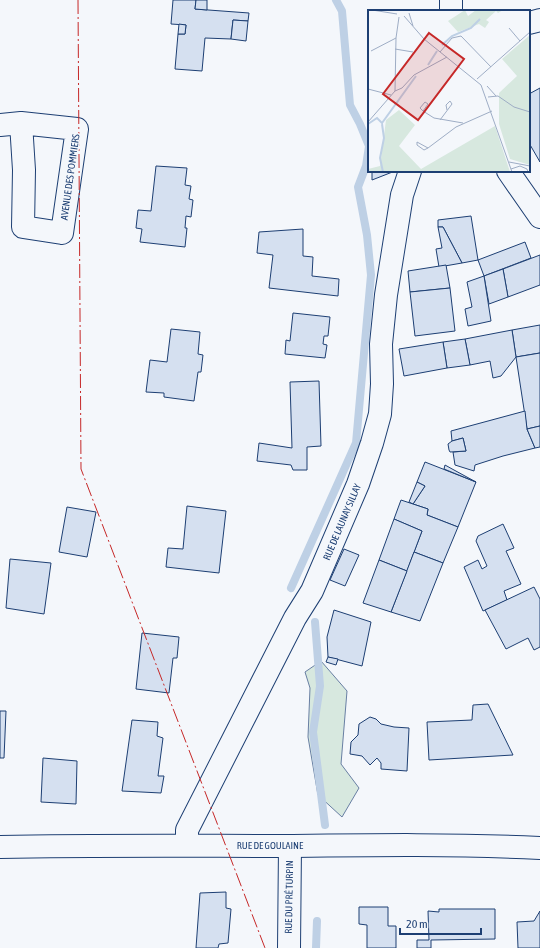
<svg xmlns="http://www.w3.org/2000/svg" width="540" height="948" font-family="'Asap Condensed',sans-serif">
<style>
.green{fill:#d7e8df;stroke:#687fa3}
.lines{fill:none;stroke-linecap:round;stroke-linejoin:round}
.stream{stroke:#bed0e5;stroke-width:8}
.building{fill:#d5e0f0;stroke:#1d3f73}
.street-casing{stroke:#1d3f73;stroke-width:24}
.secondary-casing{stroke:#1d3f73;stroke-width:24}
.street{stroke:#f4f7fb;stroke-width:22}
.secondary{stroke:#f4f7fb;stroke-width:22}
.power{stroke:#c62828;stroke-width:1;stroke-dasharray:14 3 2 3;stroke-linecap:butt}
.labels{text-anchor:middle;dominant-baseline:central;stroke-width:3;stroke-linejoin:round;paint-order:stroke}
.street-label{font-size:10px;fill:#1d3f73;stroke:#f4f7fb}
.inset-river{fill:none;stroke:#bed0e5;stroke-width:2}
.inset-road{fill:none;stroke:#9eadc5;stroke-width:1}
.view{fill:#c62828;fill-opacity:0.15;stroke:#c62828;stroke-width:2}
.inset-edge{fill:none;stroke:#1d3f73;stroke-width:2}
</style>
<rect width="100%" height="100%" fill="#f4f7fb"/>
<polygon class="green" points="321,661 347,691 341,764 359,788 342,817 318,795 308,737 310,688 305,672"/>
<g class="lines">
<g class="stream">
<polyline points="291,588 356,443 371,275 367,235 358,187 366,166 369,146 360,124 350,105 342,11 336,0"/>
<polyline points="315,622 320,686 313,732 325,825"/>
<polyline points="316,948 317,921"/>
</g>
</g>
<g class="building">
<polygon points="173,0 196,0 195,9 249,13 248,21 233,20 231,39 205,38 202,71 175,69 178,34 185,34 186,25 171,24"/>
<polygon points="196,0 207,0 207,10 195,9"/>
<polygon points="233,20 248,21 246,41 231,39"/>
<polygon points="179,24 186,25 185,34 178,34"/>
<polygon points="540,88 540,162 529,143 529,94"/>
<polygon points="156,166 187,168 185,185 191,186 189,199 193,200 191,217 186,216 185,228 187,228 185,247 140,242 142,229 136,228 138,210 151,211"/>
<polygon points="372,171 395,171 372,180"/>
<polygon points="471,216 478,260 462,263 443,227 438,227 438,220"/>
<polygon points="438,227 443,227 462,263 439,267 436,249 442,248"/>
<polygon points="303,229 303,256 313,257 312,276 339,279 338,296 269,288 273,255 257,253 259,232"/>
<polygon points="525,242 531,258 484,276 478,260"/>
<polygon points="540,255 540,285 508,297 503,269"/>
<polygon points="446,265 450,288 410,292 408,271"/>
<polygon points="503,269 508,297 489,304 484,276"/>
<polygon points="484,276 491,321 468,326 465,309 472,307 467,282"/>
<polygon points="450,288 455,331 415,336 410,292"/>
<polygon points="293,313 330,317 328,336 324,336 323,344 327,345 325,358 285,354 286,340 290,341"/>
<polygon points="540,325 540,353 516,357 512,330"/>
<polygon points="171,329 200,332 198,354 203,355 201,372 198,372 194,401 164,397 164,393 146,392 150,360 167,362"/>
<polygon points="512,330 516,357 501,376 493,378 490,361 470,365 465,339"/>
<polygon points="465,339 470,365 447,368 443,342"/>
<polygon points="443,342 447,368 404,376 399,349"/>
<polygon points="540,353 540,426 527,429 516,357"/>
<polygon points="319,381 321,446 307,447 307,470 293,470 291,465 257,461 259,443 292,448 290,382"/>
<polygon points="525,411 527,429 535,448 503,456 475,465 474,471 455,465 453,452 466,451 463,438 452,441 451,431"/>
<polygon points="540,426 540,447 535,448 527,429"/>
<polygon points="463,438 466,451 450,452 449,450 448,444 452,441"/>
<polygon points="425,462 476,482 458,527 427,515 428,509 413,504 425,486 417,482"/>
<polygon points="445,465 454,470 476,482 444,469"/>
<polygon points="417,482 425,486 413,504 409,502"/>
<polygon points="401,500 428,509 427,515 458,527 443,563 414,552 422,531 394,519"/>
<polygon points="187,506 226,511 219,573 166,567 168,548 183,549"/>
<polygon points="67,507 96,512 87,557 59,552"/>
<polygon points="394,519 422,531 407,571 379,560"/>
<polygon points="503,524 514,548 506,551 521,584 504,591 507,600 483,611 464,567 478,560 482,569 487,566 476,541 478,536"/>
<polygon points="344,549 359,555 345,586 330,580"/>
<polygon points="414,552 443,563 420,621 391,612"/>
<polygon points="10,559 51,563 44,614 6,608"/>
<polygon points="379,560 407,571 391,612 363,603"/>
<polygon points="534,587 540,599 540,647 534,650 528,638 506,649 485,610"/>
<polygon points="334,610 371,622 362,666 328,657 327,637"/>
<polygon points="142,633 179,637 177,658 173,658 169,693 136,689"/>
<polygon points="328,657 338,659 336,665 326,662"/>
<polygon points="488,704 513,755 429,760 427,722 472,720 473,705"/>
<polygon points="0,711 6,711 4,758 0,758"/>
<polygon points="370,717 376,719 381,724 394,727 409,728 407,771 381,769 381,763 377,758 370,765 362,756 350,754 351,742 358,735 359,724"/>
<polygon points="132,720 158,722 157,736 163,738 158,776 164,776 161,793 122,791"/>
<polygon points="43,758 77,761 76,804 41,802"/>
<polygon points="226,892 226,908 231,909 228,943 219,944 218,948 196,948 200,893"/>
<polygon points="359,907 388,907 388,926 396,926 396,948 367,948 367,925 359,924"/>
<polygon points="439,909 495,909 495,939 431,940 431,948 417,948 417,940 429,940 428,911 439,912"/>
<polygon points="540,911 540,948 518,948 517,922 534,921"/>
</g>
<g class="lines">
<defs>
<g id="street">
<polyline points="451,11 451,0"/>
<polyline points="529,23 540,20"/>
<polyline points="0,125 21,123 77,129 62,233 23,227 24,170 21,123"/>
<polyline points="508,171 540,217"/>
<polyline points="187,845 187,830 295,618 312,591 358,484 372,443 380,414 382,384 381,344 386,295 402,195 410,171"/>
<polyline points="289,948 290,846"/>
</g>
<path id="secondary" d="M0,847C98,845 195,846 293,846C375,845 458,844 540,848"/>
</defs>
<use href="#street" class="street-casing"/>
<use href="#secondary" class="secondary-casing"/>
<use href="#street" class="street"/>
<use href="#secondary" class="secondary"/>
<polyline class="power" points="78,0 81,469 265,948"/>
</g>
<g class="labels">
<g class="street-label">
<text transform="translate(70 177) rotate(-82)">AVENUE DES POMMIERS</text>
<text transform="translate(342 522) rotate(-67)">RUE DE LAUNAY SILLAY</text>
<text x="270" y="845">RUE DE GOULAINE</text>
<text transform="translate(289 897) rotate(-89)">RUE DU PRÉ TURPIN</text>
</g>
</g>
<g transform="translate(368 10)">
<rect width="162" height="162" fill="#f4f7fb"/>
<path d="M97,0L100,6L108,0H135L130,3L128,1L118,10L121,12L117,18L111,14L90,22L80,11ZM162,25V155L142,149L131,114V83L149,66L134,49ZM31,100L47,115L31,136L53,159L127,116L142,162H0V159L12,156L18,110Z" fill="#d7e8df"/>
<path class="inset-river" d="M74,35L84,26L103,18L112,9M60,55L69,41M0,114L9,108L14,113L48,66M14,114L16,128L12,148L15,162"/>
<path class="inset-road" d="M4,0L29,4M41,3L45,16M36,6L56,29L113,75L144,162M141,18L152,31M27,39L45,42M3,41L28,28M72,42L84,28L93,26L123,57M109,69L162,22M119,76L128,86M0,79L23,85M27,81L28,28L31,7M120,87L130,86L146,97L162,102M55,101L60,94L57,92L52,98L55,101L66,108L95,113M72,110L84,94L82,91L78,95L79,100M0,112L27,81L34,78L46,65L79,47M60,138L49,132V135L56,140L60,138L88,117L124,101M141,152L162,156M143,159L152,156L159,159L160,162"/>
<path class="view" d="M61,23L96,49L50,110L15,84Z"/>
<rect width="162" height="162" class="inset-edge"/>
</g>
<path d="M400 928v6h81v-6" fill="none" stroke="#1d3f73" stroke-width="2"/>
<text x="406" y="928" font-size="12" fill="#1d3f73" stroke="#f4f7fb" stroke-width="3" paint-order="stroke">20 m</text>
</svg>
